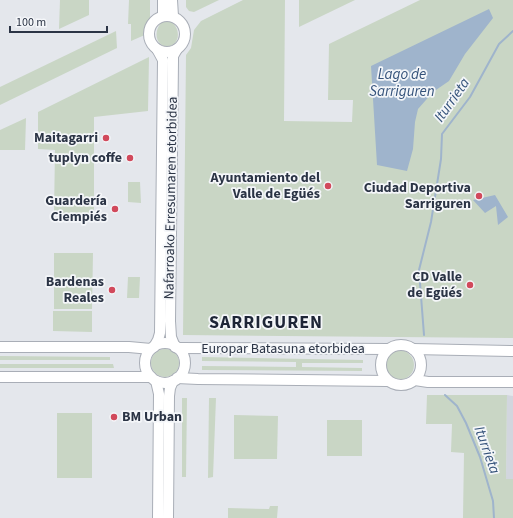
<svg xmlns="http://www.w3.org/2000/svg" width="513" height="518" font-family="'Source Sans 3',sans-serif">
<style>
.built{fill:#d2d6de}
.green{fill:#c9d6c5}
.water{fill:#9fb4cc}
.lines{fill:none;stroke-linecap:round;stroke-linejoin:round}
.stream{stroke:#9fb4cc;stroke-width:2}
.secondary-casing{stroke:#a9aeb7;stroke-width:12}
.secondary{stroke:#fff;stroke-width:10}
.poi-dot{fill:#d1495b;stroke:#f4f6f9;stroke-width:1.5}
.labels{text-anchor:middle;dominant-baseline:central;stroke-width:3.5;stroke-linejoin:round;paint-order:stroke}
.poi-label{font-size:14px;font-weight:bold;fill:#2b3445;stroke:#f4f6f9;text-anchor:end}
.street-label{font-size:14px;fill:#2b3445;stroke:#f4f6f9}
.water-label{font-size:15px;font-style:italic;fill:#34527a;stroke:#f4f6f9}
.district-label{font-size:18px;font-weight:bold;letter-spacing:1px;fill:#1d2536;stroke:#f4f6f9}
</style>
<rect width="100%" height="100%" fill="#e4e7ec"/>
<polygon class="built" points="507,395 513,396 513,479 506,479"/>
<g class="green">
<polygon points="60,0 89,0 89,15 59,29"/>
<polygon points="129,0 150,0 150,21 147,26 147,34 131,41 131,24 128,24"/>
<polygon points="186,0 219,0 194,12 189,11 186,7"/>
<polygon points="243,0 285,0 284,121 352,122 353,100 328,100 329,44 420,0 513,0 513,338 183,335 186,55 191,48 194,30 201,21"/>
<polygon points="299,0 355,0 299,27"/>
<path d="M168,20C181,25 182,46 166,47C155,44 154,31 161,23Z"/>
<polygon points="116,31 117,48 0,105 0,87"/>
<polygon points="149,57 148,111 94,117 94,214 54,214 55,150 38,149 38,112"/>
<polygon points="26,118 25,150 0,150 0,130"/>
<polygon points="128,182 140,182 141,203 128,202"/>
<polygon points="54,253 93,253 92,309 54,309"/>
<polygon points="128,277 140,277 139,298 127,298"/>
<polygon points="53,311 92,311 92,332 53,331"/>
<circle cx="165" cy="363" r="14"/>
<circle cx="399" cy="365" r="15"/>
<polygon points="0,356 110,357 110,360 0,360"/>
<polygon points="202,357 363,360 363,363 302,363 302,367 362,368 362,371 202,370 202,366 296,367 296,362 202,361"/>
<polygon points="0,364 113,364 114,368 0,368"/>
<polygon points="427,395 507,395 506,479 513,479 513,518 463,518 464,453 451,452 452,424 426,424"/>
<polygon points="182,398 187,398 186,477 182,477"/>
<polygon points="209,398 216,398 213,477 208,478"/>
<rect x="57" y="413" width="35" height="65"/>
<polygon points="234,415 278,416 277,459 234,459"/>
<rect x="327" y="420" width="35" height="36"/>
<polygon points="270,506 278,506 277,518 228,518 228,508 269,509"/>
</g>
<g class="water">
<polygon points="489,9 493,18 465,54 449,81 433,92 418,109 415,122 413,149 407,171 377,165 371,66"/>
<polygon points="495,195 508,217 498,225 496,206 485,213 473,200"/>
</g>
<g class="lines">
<g class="stream">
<polyline points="424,335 419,270 431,222 441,159 442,134 470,97 499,44 513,31"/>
<polyline points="445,395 457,406 466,423 480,457 493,501 494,518"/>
</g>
<defs>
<g id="secondary">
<polyline points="172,0 173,16"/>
<circle cx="167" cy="34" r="18"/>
<polyline points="163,16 163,0"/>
<circle cx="165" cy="363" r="20"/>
<circle cx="401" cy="365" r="20"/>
<polyline points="0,347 129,347 151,349"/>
<polyline points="154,347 158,340 160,333 163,60 157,49"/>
<polyline points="175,347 171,337 170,321 173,61 173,56 177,49"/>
<polyline points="177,348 388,349"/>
<polyline points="413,349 513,351"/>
<polyline points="0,377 151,377"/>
<polyline points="177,378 198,379 387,381"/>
<polyline points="415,380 428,382 513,382"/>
<polyline points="156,381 159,394 158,518"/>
<polyline points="168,518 169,396 170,388 173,381"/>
</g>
</defs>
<use href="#secondary" class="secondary-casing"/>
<use href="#secondary" class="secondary"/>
</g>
<g class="poi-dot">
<circle cx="106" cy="138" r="4"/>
<circle cx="130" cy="158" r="4"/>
<circle cx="328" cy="186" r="4"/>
<circle cx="479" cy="196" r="4"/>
<circle cx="115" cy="209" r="4"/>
<circle cx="470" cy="285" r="4"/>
<circle cx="112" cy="290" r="4"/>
<circle cx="114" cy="417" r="4"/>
</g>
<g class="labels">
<g class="poi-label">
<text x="98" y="138">Maitagarri</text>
<text x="122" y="158">tuplyn coffe</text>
<text x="320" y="178">Ayuntamiento del<tspan x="320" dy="16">Valle de Egüés</tspan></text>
<text x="471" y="188">Ciudad Deportiva<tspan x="471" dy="16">Sarriguren</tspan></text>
<text x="107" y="201">Guardería<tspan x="107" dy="16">Ciempiés</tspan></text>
<text x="462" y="277">CD Valle<tspan x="462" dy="16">de Egüés</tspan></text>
<text x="104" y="282">Bardenas<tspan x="104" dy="16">Reales</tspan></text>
<text x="122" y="417" text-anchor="start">BM Urban</text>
</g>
<g class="street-label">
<text transform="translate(171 198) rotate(-89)">Nafarroako Erresumaren etorbidea</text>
<text x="283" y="349">Europar Batasuna etorbidea</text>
</g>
<g class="water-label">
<text x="402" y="74">Lago de<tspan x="402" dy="17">Sarriguren</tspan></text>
<text transform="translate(452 100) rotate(-55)">Iturrieta</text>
<text transform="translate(487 450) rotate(70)">Iturrieta</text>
</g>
<g class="district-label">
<text x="266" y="322">SARRIGUREN</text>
</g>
</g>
<path d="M10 26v6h97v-6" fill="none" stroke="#2b3445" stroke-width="2"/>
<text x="16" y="26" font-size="12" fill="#2b3445" stroke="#f4f6f9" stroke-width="3" paint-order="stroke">100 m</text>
</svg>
